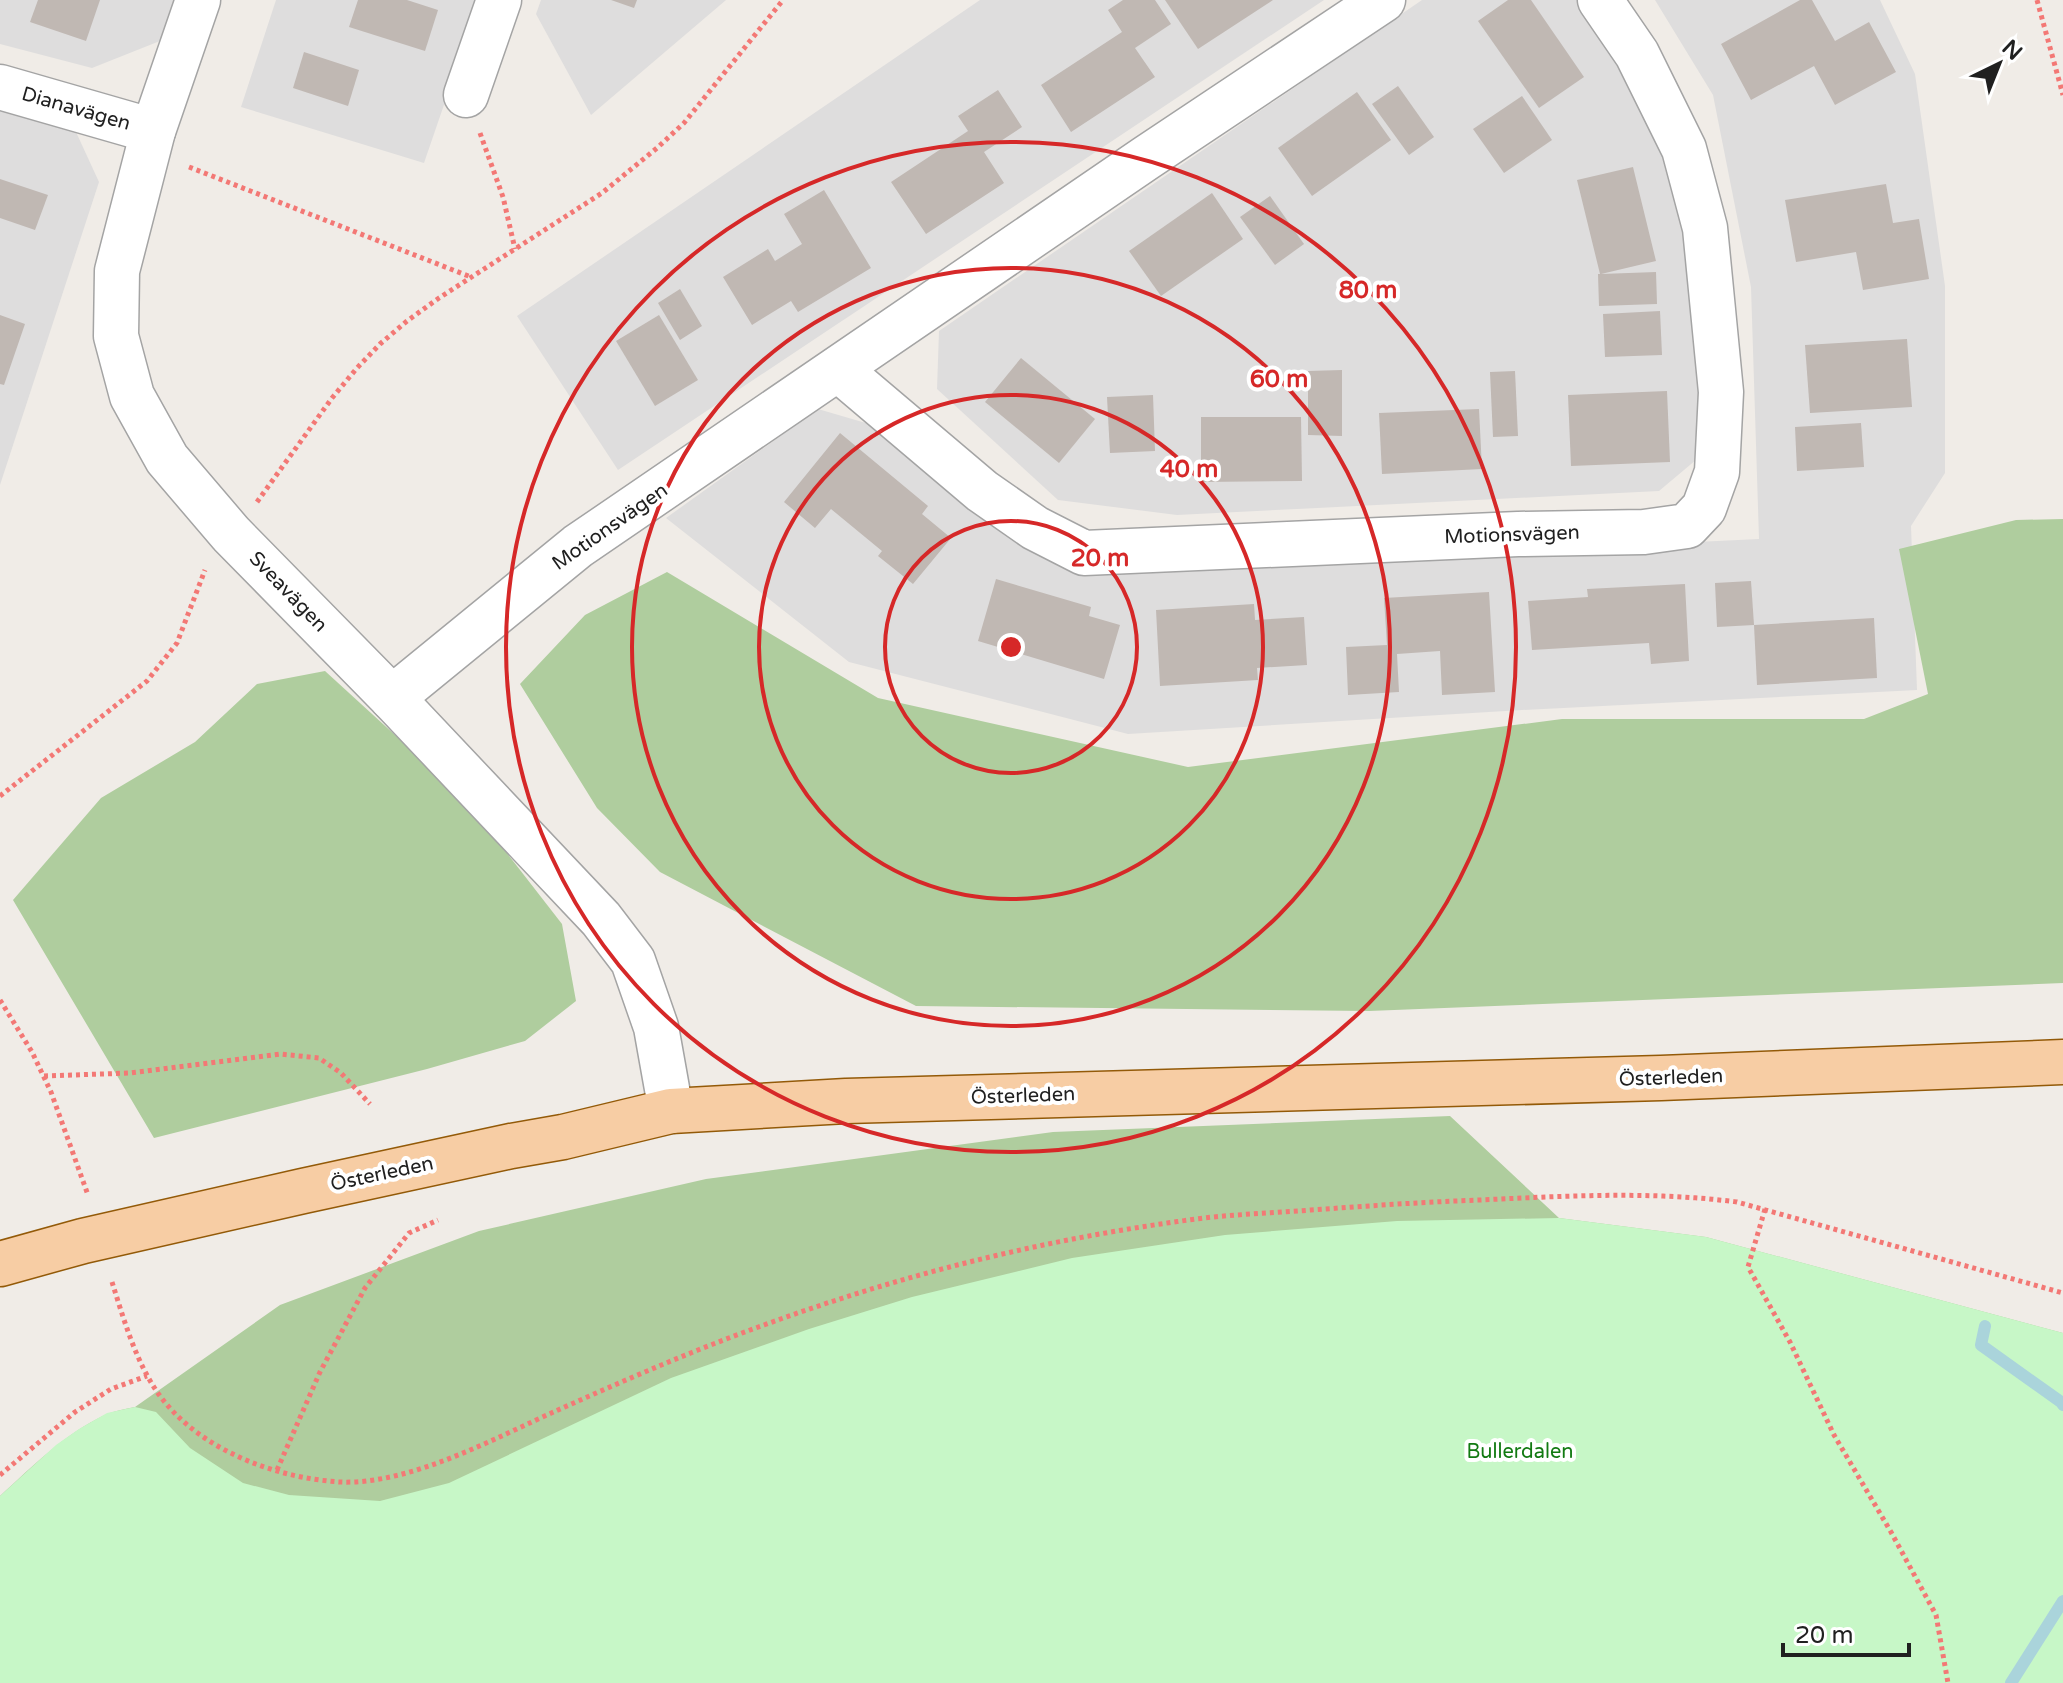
<svg xmlns="http://www.w3.org/2000/svg" width="2063" height="1683" font-family="'Varela Round',sans-serif">
<style>
.residential{fill:#dedddd}
.forest{fill:#afcd9e}
.park{fill:#c7f7c7}
.lines{fill:none;stroke-linecap:round;stroke-linejoin:round}
.stream{stroke:#aad4db;stroke-width:12}
.building{fill:#c0b8b3}
.minor-casing{stroke:#a4a4a4;stroke-width:47}
.major-casing{stroke:#935a08;stroke-width:47}
.path{stroke:#f37875;stroke-width:5;stroke-dasharray:4 4;stroke-linecap:butt}
.minor{stroke:#fff;stroke-width:44}
.major{stroke:#f7cda4;stroke-width:44}
.ring{fill:none;stroke:#d62828;stroke-width:4}
.labels{text-anchor:middle;dominant-baseline:central;stroke-width:8;stroke-linejoin:round;paint-order:stroke}
.street-label{font-size:20px;fill:#202020;stroke:#fff}
.park-label{font-size:20px;fill:#127a12;stroke:#fff}
.centre{fill:#d62828;stroke:#fff;stroke-width:4}
.ring-label{font-size:24px;text-anchor:middle;font-weight:bold;fill:#d62828;stroke:#fff;stroke-width:8;stroke-linejoin:round;paint-order:stroke}
</style>
<rect width="100%" height="100%" fill="#f0ece7"/>
<g class="residential">
<polygon points="0,0 182,0 170,37 92,68 0,44"/>
<polygon points="276,0 480,0 424,163 241,107"/>
<polygon points="541,0 726,0 591,115 536,14"/>
<polygon points="980,0 1324,0 618,470 517,316"/>
<polygon points="1422,0 1594,0 1681,161 1709,449 1659,491 1177,515 1058,500 937,389 939,331"/>
<polygon points="1655,0 1880,0 1915,74 1945,286 1945,473 1911,526 1917,690 1522,710 1128,734 849,662 666,518 818,409 876,426 1126,569 1759,539 1751,287 1713,95"/>
<polygon points="0,98 70,119 99,182 0,485"/>
</g>
<g class="forest">
<polygon points="2063,519 2063,983 1369,1011 916,1006 660,872 597,808 520,684 585,615 667,572 878,698 1188,767 1562,719 1864,719 1928,694 1899,549 2016,520"/>
<polygon points="325,671 465,799 562,924 576,1001 525,1041 427,1069 154,1138 13,900 101,798 195,742 257,684"/>
<path d="M1450,1116L1559,1218L1706,1237L2063,1333V1683H0V1496C33,1466 64,1434 105,1415C114,1411 125,1409 135,1407L280,1305L479,1231L706,1179L1053,1132Z"/>
</g>
<polygon class="park" points="1559,1218 1706,1237 2063,1333 2063,1683 0,1683 0,1496 56,1445 79,1429 107,1413 135,1407 156,1412 190,1448 243,1483 289,1495 380,1501 449,1483 671,1378 809,1329 912,1297 1072,1258 1225,1235 1397,1221"/>
<g class="lines">
<g class="stream">
<polyline points="1985,1326 1981,1345 2061,1402 2063,1405"/>
<polyline points="2011,1683 2063,1601"/>
</g>
</g>
<g class="building">
<polygon points="38,0 100,0 86,41 30,22"/>
<polygon points="358,0 407,0 438,10 425,51 349,27"/>
<polygon points="611,0 637,0 634,8"/>
<polygon points="1123,0 1155,0 1171,24 1135,48 1155,77 1071,132 1041,85 1122,32 1108,10"/>
<polygon points="1165,0 1273,0 1198,49"/>
<polygon points="1508,0 1531,0 1584,77 1539,108 1478,21"/>
<polygon points="1800,0 1812,0 1835,41 1869,22 1896,72 1835,105 1814,66 1751,100 1721,44"/>
<polygon points="304,52 359,70 348,106 293,88"/>
<polygon points="1398,86 1434,137 1409,155 1372,104"/>
<polygon points="998,90 1022,127 984,152 1004,183 926,234 891,182 968,131 958,116"/>
<polygon points="1357,92 1391,140 1312,196 1278,148"/>
<polygon points="1522,96 1552,140 1504,173 1473,129"/>
<polygon points="1633,167 1656,261 1601,274 1656,272 1657,304 1599,306 1598,274 1600,274 1577,180"/>
<polygon points="0,179 48,195 35,230 0,218"/>
<polygon points="1886,184 1893,223 1919,219 1929,279 1863,290 1856,252 1796,262 1785,200"/>
<polygon points="824,190 871,268 798,312 791,301 752,325 723,277 768,249 775,261 802,244 784,214"/>
<polygon points="1212,193 1243,239 1161,296 1129,251"/>
<polygon points="1270,196 1304,244 1275,265 1240,217"/>
<polygon points="680,289 702,326 680,340 658,303"/>
<polygon points="1660,311 1662,355 1605,357 1603,314"/>
<polygon points="0,315 25,324 4,385 0,384"/>
<polygon points="659,315 698,380 655,406 616,341"/>
<polygon points="1907,339 1912,407 1810,413 1805,345"/>
<polygon points="1021,358 1095,419 1059,463 985,402"/>
<polygon points="1342,370 1342,436 1308,435 1308,371"/>
<polygon points="1515,371 1518,436 1493,437 1490,372"/>
<polygon points="1667,391 1670,462 1571,466 1568,395"/>
<polygon points="1153,395 1155,451 1110,453 1107,397"/>
<polygon points="1479,409 1482,469 1382,474 1379,413"/>
<polygon points="1201,417 1301,417 1302,481 1201,482"/>
<polygon points="1861,423 1864,467 1797,471 1795,427"/>
<polygon points="840,433 928,506 922,514 951,538 913,584 878,556 882,551 831,509 815,528 784,502"/>
<polygon points="996,579 1091,607 1089,616 1120,625 1104,679 978,641"/>
<polygon points="1751,581 1754,625 1717,627 1715,583"/>
<polygon points="1685,584 1689,661 1651,664 1649,643 1532,650 1528,601 1588,597 1587,589"/>
<polygon points="1489,592 1495,692 1442,695 1440,651 1397,654 1399,692 1348,695 1346,647 1387,645 1384,598"/>
<polygon points="1254,604 1255,620 1304,617 1307,665 1257,668 1258,680 1160,686 1156,610"/>
<polygon points="1874,618 1877,678 1757,685 1754,625"/>
</g>
<g class="lines">
<defs>
<g id="minor">
<polyline points="198,0 153,131 117,271 116,336 132,396 167,459 231,534 392,698 601,919 633,961 656,1027 671,1111"/>
<polyline points="0,87 153,131"/>
<polyline points="466,95 499,0"/>
<polyline points="838,369 982,491 1035,528 1084,553 1518,534 1644,532 1687,526 1704,508 1717,472 1721,392 1705,228 1684,149 1637,54 1600,0"/>
<polyline points="392,698 578,546 1146,158 1383,0"/>
</g>
<polyline id="major" points="0,1264 83,1241 303,1191 511,1146 563,1137 671,1111 846,1101 1661,1078 2063,1062"/>
</defs>
<use href="#minor" class="minor-casing"/>
<use href="#major" class="major-casing"/>
<g class="path">
<polyline points="2037,0 2063,95"/>
<polyline points="480,133 503,197 515,249"/>
<polyline points="189,167 471,277"/>
<polyline points="257,502 332,398 357,368 380,344 407,321 439,298 602,193 657,148 684,123 783,0"/>
<polyline points="0,796 147,681 177,643 205,570"/>
<polyline points="0,1000 32,1052 51,1092 88,1195"/>
<polyline points="44,1076 130,1073 280,1054 319,1058 341,1073 370,1104"/>
<polyline points="1765,1209 1748,1267 1790,1342 1834,1435 1891,1532 1936,1615 1948,1683"/>
<path d="M112,1282C124,1320 136,1363 160,1396C200,1450 275,1478 340,1482C410,1485 495,1438 558,1410C625,1380 694,1350 764,1325C906,1273 1054,1237 1204,1218C1239,1214 1275,1213 1311,1210C1367,1206 1423,1202 1480,1200C1565,1196 1652,1191 1737,1202L2063,1293"/>
<polyline points="277,1470 320,1372 365,1288 409,1233 438,1220"/>
<polyline points="0,1475 75,1412 111,1389 147,1376"/>
</g>
<use href="#minor" class="minor"/>
<use href="#major" class="major"/>
</g>
<g class="ring">
<circle cx="1011" cy="647" r="126"/>
<circle cx="1011" cy="647" r="252"/>
<circle cx="1011" cy="647" r="379"/>
<circle cx="1011" cy="647" r="505"/>
</g>
<g class="labels">
<g class="street-label">
<text transform="translate(76 109) rotate(16)">Dianavägen</text>
<text transform="translate(610 527) rotate(-35)">Motionsvägen</text>
<text transform="translate(1512 535) rotate(-2)">Motionsvägen</text>
<text transform="translate(288 592) rotate(46)">Sveavägen</text>
<text transform="translate(1671 1078) rotate(-2)">Österleden</text>
<text transform="translate(1023 1096) rotate(-2)">Österleden</text>
<text transform="translate(382 1174) rotate(-12)">Österleden</text>
</g>
<g class="park-label">
<text x="1520" y="1452">Bullerdalen</text>
</g>
</g>
<circle cx="1011" cy="647" r="12" class="centre"/>
<g class="ring-label">
<text x="1368" y="298">80 m</text>
<text x="1279" y="387">60 m</text>
<text x="1189" y="477">40 m</text>
<text x="1100" y="566">20 m</text>
</g>
<g transform="translate(1999 64) rotate(43)" stroke="#ffffff" stroke-width="6" paint-order="stroke">
<path d="M0-6L14 30L0 20L-14 30Z" fill="#202020"/>
<text y="-12" font-size="22" font-weight="bold" text-anchor="middle" fill="#202020">N</text>
</g>
<path d="M1783 1643v12h126v-12" fill="none" stroke="#202020" stroke-width="4"/>
<text x="1795" y="1643" font-size="24" fill="#202020" stroke="#ffffff" stroke-width="6" paint-order="stroke">20 m</text>
</svg>
